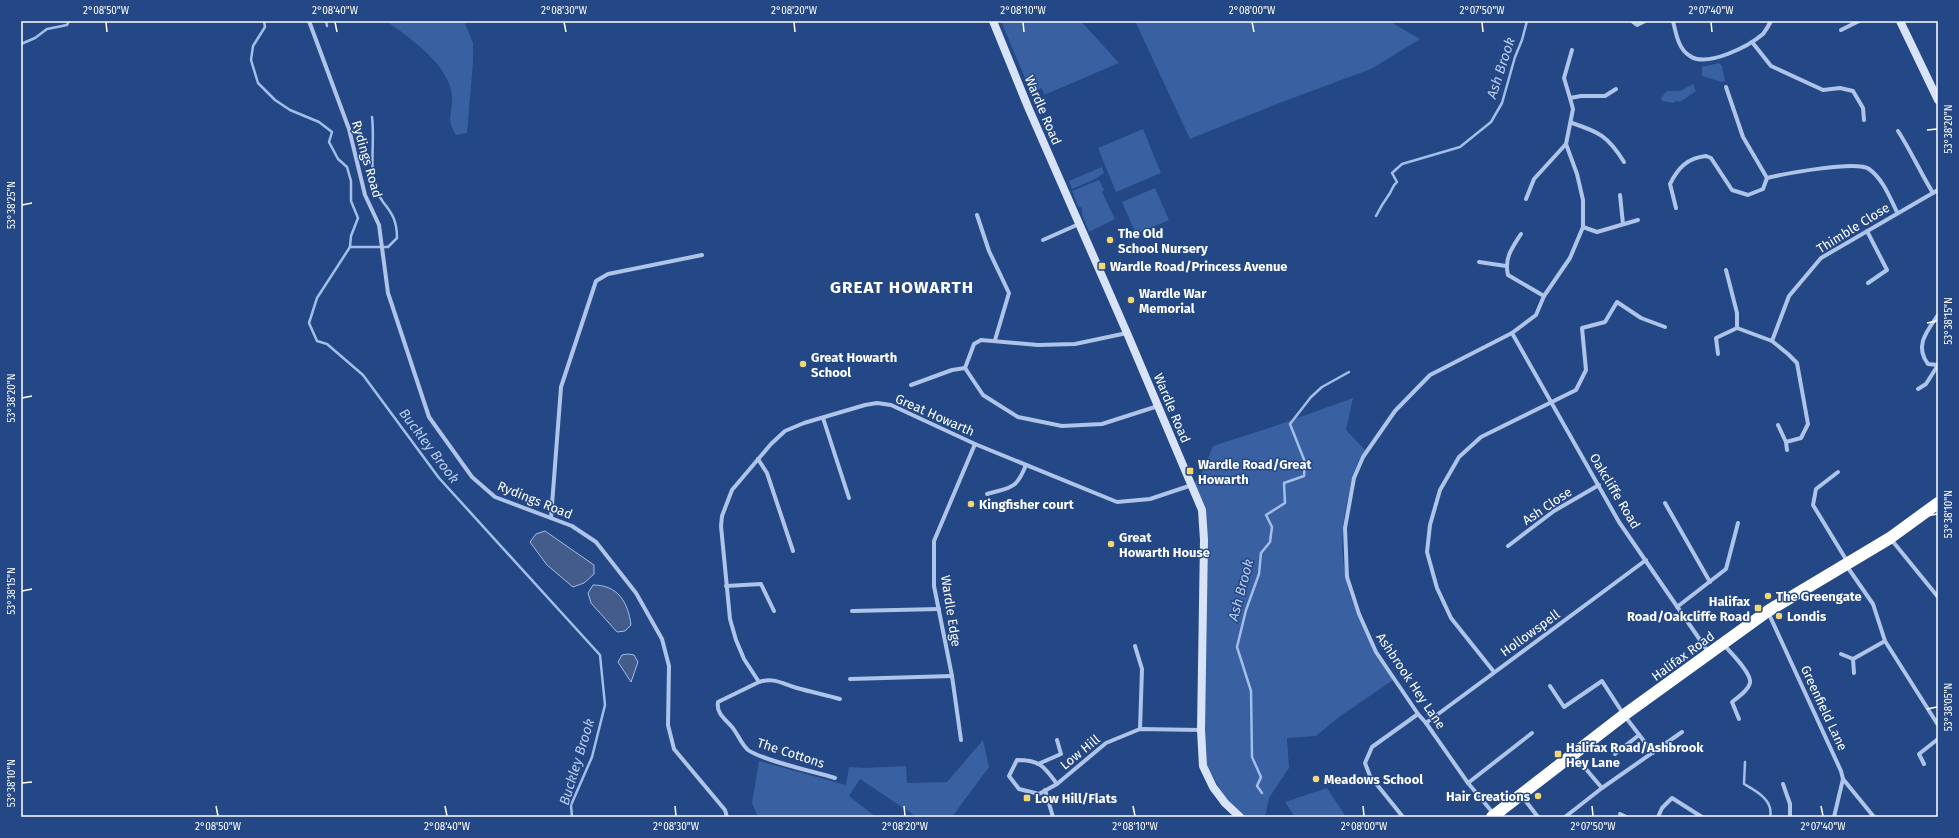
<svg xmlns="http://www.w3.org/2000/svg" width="1959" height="838" font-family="'Fira Sans',sans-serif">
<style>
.green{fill:#3960a1}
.water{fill:#435c89;stroke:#a2bee9}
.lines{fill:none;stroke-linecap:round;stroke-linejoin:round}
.stream{stroke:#a2bee9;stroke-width:2.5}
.street{stroke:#aec4e8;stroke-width:4}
.secondary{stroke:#d8e3f7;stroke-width:8}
.highway{stroke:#fff;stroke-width:12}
.ticks{fill:none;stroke:#fff;stroke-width:1.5}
.poi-dot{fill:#f2d772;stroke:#244785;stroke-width:1.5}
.labels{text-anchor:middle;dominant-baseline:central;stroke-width:3;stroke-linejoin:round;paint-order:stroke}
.street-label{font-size:13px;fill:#fff;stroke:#244785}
.poi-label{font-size:13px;font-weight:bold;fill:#fff;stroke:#244785;text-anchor:start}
.water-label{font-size:14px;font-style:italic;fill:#bacef0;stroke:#244785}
.district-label{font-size:17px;font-weight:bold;letter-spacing:1px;fill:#fff;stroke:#244785}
.neatline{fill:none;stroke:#fff;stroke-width:1.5}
.ticks-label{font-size:10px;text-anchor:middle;fill:#fff}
</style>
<rect width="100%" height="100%" fill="#244785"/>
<g class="green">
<path d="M386,21H464L473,43V62L467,133L456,135C445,116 453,116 452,97C451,66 409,37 386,21Z"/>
<polygon points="1001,21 1081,21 1119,63 1044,95 1042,88 1031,92"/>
<polygon points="1135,21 1389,21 1420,39 1371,69 1282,102 1190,139"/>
<polygon points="1719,63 1722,66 1725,81 1721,82 1702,76 1702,67"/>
<polygon points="1693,84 1696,91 1680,102 1676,101 1674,103 1662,101 1661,98 1667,91 1680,91"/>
<polygon points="1143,129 1161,173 1116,192 1098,148"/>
<polygon points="1102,167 1104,173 1097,178 1072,189 1069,181"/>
<polygon points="1099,180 1104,190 1102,192 1115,219 1089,232 1082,214 1082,208 1078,206 1072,191"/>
<polygon points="1155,188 1169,220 1136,234 1122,202"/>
<path d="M1353,398L1346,430L1365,450C1356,463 1352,478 1349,493C1330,566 1354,620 1393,680L1339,717L1316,736L1287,738L1289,768L1269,798L1265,817H1243L1227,801L1206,765L1203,729L1207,527L1205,510L1194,483L1201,475L1213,446L1278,425Z"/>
<polygon points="983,740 989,767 952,817 917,817 860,779 849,796 876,817 758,817 752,803 759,761 846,785 849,767 864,768 906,766 907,783 947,782"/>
<polygon points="1327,788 1346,817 1295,817 1285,802"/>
</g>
<g class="water">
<polygon points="545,531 594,565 594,574 584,583 573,587 547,565 530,542 536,534"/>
<path d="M593,585C618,585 628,602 631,625L625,631L617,632L591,603L588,593Z"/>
<polygon points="628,654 634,655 638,662 631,682 618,662 622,655"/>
</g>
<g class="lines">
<g class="stream">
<polyline points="264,21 265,27 253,46 251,60 258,83 275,100 290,110 319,122 332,132 329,142 338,159 347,167 351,181 351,201 358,218 351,236 350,247"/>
<polyline points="326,21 327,26"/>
<polyline points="21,44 35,38 47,29 67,25 69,21"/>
<path d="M372,117C375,140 369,170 376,191C378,195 381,198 383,202C393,214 397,222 397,238L388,247H350L317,298L309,323L317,341L327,344L363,375L439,478L600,655L605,705L592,757L571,805L572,817"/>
<path d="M1376,216C1380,208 1383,203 1388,196C1393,190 1391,187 1397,182L1392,173L1402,164L1460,147L1491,122L1502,103L1515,57L1522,40L1527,21"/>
<path d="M1745,762L1744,784C1756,791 1774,800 1770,817"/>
<polyline points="1262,793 1257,786 1261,777 1252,757 1251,691 1237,647 1246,610 1259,574 1261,553 1270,542 1272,527 1266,515 1285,503 1284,483 1304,476 1305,462 1290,424 1311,397 1322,387 1349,372"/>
</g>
<g class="street">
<polyline points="309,21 349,129 365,195 379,225 388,293 429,417 472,477 495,497 572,526 596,542 636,593 662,639 669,666 668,725 674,749 725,810 727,817"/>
<polyline points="1632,21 1637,25 1645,21"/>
<path d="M1673,21C1676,33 1678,49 1690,56C1707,68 1749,46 1763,34C1766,30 1769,25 1771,21"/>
<polyline points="1841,30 1859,21"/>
<polyline points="1752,42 1771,66 1823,90 1840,88 1853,91 1863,108 1864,120"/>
<polyline points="1726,87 1743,137 1767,178"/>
<polyline points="1570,98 1564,78 1572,50"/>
<path d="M1572,123C1599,132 1608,136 1624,162"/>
<path d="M1898,131C1911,151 1920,172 1933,193"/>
<polyline points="1620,195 1623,224"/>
<polyline points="1526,199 1534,179 1566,144"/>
<path d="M1676,208L1670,184C1678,168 1687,158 1706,156L1711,158L1732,190L1748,195L1763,189L1767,178C1784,174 1856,160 1869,169C1883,179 1890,198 1897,212"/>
<polyline points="977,215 989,251 1009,293 995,340"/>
<polyline points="1583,227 1597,232 1638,220"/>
<polyline points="1867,231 1887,270 1868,283"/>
<path d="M1521,234C1512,248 1504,258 1508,275L1544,296"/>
<polyline points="1043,240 1079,224"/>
<polyline points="1479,262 1506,266"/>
<polyline points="1726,270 1737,313 1737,328 1772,341 1788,354 1797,363 1808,424 1801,438 1786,442 1787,450"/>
<path d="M1938,315C1927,331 1914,346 1928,364L1938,365"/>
<polyline points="1512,333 1619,522 1709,653"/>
<polyline points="1772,341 1789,296 1821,258 1938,190"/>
<polyline points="1718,354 1716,338 1737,328"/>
<polyline points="965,368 983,395 1018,417 1062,426 1102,424 1158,406"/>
<polyline points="965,368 974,344 981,340 1038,345 1075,344 1127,333"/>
<polyline points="911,385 952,370 965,368"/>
<polyline points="1918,389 1926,384 1938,365"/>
<polyline points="823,418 849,498"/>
<polyline points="1778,425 1786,442"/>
<polyline points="758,459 767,473 793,551"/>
<polyline points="1838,472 1816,489 1813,505 1847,561"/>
<path d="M987,494C1011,487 1016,490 1026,465"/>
<polyline points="1665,503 1710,582"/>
<polyline points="551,518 561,387 596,281 608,274 702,255"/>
<polyline points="1890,538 1938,597"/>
<polyline points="1508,546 1554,511 1599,485"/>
<polyline points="1846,565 1873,604 1885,641 1938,725"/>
<polyline points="726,586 761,584 774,611"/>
<polyline points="1677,607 1726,569 1738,523"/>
<polyline points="852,611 939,609"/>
<polyline points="1768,612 1841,771 1843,779 1834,817"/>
<path d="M1723,644C1730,652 1752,673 1750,683C1748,691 1738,697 1732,702L1739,719"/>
<polyline points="1135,646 1142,669 1140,729"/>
<polyline points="1841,654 1853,659 1885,641"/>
<polyline points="1853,659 1854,673"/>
<polyline points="1494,672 1451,618 1437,588 1427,552 1430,525 1440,490 1459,457 1481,437 1576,390 1586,370 1582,328 1605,322 1617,302 1641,318 1665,327"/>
<polyline points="850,679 952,676"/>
<path d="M759,682L718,702C716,713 725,719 732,727C738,734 741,744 748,750C761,760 816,772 835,778"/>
<polyline points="1550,686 1564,707 1602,681 1624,715 1653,753"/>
<path d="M840,699C826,695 811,692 797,688C783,684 774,677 759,682L744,659L736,640L730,619L721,526L722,516L732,490L771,444L785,431L804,423L865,405L877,403L891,405L975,444L1117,502L1150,499L1192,485"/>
<polyline points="1426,723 1646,560"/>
<polyline points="961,740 952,676 934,586 934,541 975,444"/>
<polyline points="1615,754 1639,735"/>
<polyline points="1574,755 1602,788"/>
<polyline points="1038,764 1061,754 1057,740"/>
<polyline points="1924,764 1919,754 1938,739"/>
<polyline points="1843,779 1874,817"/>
<polyline points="1468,783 1532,733"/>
<path d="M1057,784C1044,766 1040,760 1017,760L1009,776L1019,789L1039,794L1057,784L1106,743L1140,729L1201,730"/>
<polyline points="1783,784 1790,804 1790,817"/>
<polyline points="1045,790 1053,817"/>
<polyline points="1521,795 1538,817"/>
<polyline points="1493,813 1468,783 1426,723 1418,714 1376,652 1359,614 1347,577 1345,528 1354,478 1363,457 1395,411 1430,375 1512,333 1536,315 1544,296 1570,258 1583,227 1583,200 1577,174 1566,144 1573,109 1570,98 1581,96 1605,96 1616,89"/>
<polyline points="1620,814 1626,817"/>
<polyline points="1403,817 1370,776 1365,763 1372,747 1418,714"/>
<polyline points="1565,817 1602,788 1682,732"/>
<polyline points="1658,817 1662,808 1672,798 1702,817"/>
</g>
<g class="secondary">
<polyline points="993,21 1028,107 1127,333 1202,510 1204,540 1201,730 1203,766 1213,787 1225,803 1240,817"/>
<polyline points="1900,21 1938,100"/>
</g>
<polyline class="highway" points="1492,817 1624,715 1768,611 1890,538 1938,503"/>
</g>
<path class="ticks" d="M106,22L107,32M335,22L337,32M564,22L566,32M794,22L795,32M1023,22L1024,32M1252,22L1254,32M1482,22L1483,32M1711,22L1712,32M1927,130L1937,129M22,205L32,203M1927,323L1937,321M22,398L32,396M1927,516L1937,514M22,591L32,589M1927,709L1937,707M22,783L32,782M216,806L218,816M445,806L447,816M675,806L676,816M904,806L905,816M1133,806L1135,816M1363,806L1364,816M1592,806L1593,816M1821,806L1823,816"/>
<g class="poi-dot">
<circle cx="1110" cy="240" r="4"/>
<rect x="1098" y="262" width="8" height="8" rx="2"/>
<circle cx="1131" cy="300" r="4"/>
<circle cx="803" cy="364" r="4"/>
<rect x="1186" y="467" width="8" height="8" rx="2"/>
<circle cx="971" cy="504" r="4"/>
<circle cx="1111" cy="544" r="4"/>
<circle cx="1768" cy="596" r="4"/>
<rect x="1754" y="604" width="8" height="8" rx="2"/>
<circle cx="1779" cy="616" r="4"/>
<rect x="1554" y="750" width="8" height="8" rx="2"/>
<circle cx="1316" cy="779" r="4"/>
<circle cx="1538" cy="796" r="4"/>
<rect x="1023" y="794" width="8" height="8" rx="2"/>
</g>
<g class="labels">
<g class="street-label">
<text transform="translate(1043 110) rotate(67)">Wardle Road</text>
<text transform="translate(367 159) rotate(74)">Rydings Road</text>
<text transform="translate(1853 228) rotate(-32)">Thimble Close</text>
<text transform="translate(1172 408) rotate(67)">Wardle Road</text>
<text transform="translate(935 415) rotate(24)">Great Howarth</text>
<text transform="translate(1615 491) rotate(59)">Oakcliffe Road</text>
<text transform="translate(535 500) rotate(22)">Rydings Road</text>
<text transform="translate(1547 506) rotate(-34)">Ash Close</text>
<text transform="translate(951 611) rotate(81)">Wardle Edge</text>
<text transform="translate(1530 633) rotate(-36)">Hollowspell</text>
<text transform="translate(1683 656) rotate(-36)">Halifax Road</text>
<text transform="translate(1411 681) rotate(56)">Ashbrook Hey Lane</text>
<text transform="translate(1824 708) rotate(65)">Greenfield Lane</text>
<text transform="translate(1080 752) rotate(-39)">Low Hill</text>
<text transform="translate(791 753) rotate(18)">The Cottons</text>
</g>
<g class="poi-label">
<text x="1118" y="233">The Old<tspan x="1118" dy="15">School Nursery</tspan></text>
<text x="1110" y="266">Wardle Road/Princess Avenue</text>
<text x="1139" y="293">Wardle War<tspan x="1139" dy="15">Memorial</tspan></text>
<text x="811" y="357">Great Howarth<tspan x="811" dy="15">School</tspan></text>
<text x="1198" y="464">Wardle Road/Great<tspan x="1198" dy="15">Howarth</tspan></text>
<text x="979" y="504">Kingfisher court</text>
<text x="1119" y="537">Great<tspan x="1119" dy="15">Howarth House</tspan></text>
<text x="1776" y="596">The Greengate</text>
<text x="1750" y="601" text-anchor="end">Halifax<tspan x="1750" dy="15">Road/Oakcliffe Road</tspan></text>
<text x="1787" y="616">Londis</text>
<text x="1566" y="747">Halifax Road/Ashbrook<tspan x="1566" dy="15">Hey Lane</tspan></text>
<text x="1324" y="779">Meadows School</text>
<text x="1530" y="796" text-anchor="end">Hair Creations</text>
<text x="1035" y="798">Low Hill/Flats</text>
</g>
<g class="water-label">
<text transform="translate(1501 68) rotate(-72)">Ash Brook</text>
<text transform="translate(429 446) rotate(53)">Buckley Brook</text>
<text transform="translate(1241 590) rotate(-75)">Ash Brook</text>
<text transform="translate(577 762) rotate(-73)">Buckley Brook</text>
</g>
<g class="district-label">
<text x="902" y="287">GREAT HOWARTH</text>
</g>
</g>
<rect width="1959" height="838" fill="none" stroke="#244785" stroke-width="44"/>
<rect x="22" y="22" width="1915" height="794" class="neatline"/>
<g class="ticks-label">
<text x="106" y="14">2°08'50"W</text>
<text x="335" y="14">2°08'40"W</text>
<text x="564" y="14">2°08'30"W</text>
<text x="794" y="14">2°08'20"W</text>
<text x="1023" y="14">2°08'10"W</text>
<text x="1252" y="14">2°08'00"W</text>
<text x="1482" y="14">2°07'50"W</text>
<text x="1711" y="14">2°07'40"W</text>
<text transform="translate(1948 129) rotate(-90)" y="4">53°38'20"N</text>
<text transform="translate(11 205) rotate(-90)" y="4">53°38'25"N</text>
<text transform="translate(1948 321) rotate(-90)" y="4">53°38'15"N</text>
<text transform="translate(11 398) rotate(-90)" y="4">53°38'20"N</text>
<text transform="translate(1948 514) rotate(-90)" y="4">53°38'10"N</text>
<text transform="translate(11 591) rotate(-90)" y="4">53°38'15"N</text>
<text transform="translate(1948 707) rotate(-90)" y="4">53°38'05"N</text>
<text transform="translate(11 783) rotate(-90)" y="4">53°38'10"N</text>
<text x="218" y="830">2°08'50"W</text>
<text x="447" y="830">2°08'40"W</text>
<text x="676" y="830">2°08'30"W</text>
<text x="905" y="830">2°08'20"W</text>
<text x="1135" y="830">2°08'10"W</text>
<text x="1364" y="830">2°08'00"W</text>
<text x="1593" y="830">2°07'50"W</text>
<text x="1823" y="830">2°07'40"W</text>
</g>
</svg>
